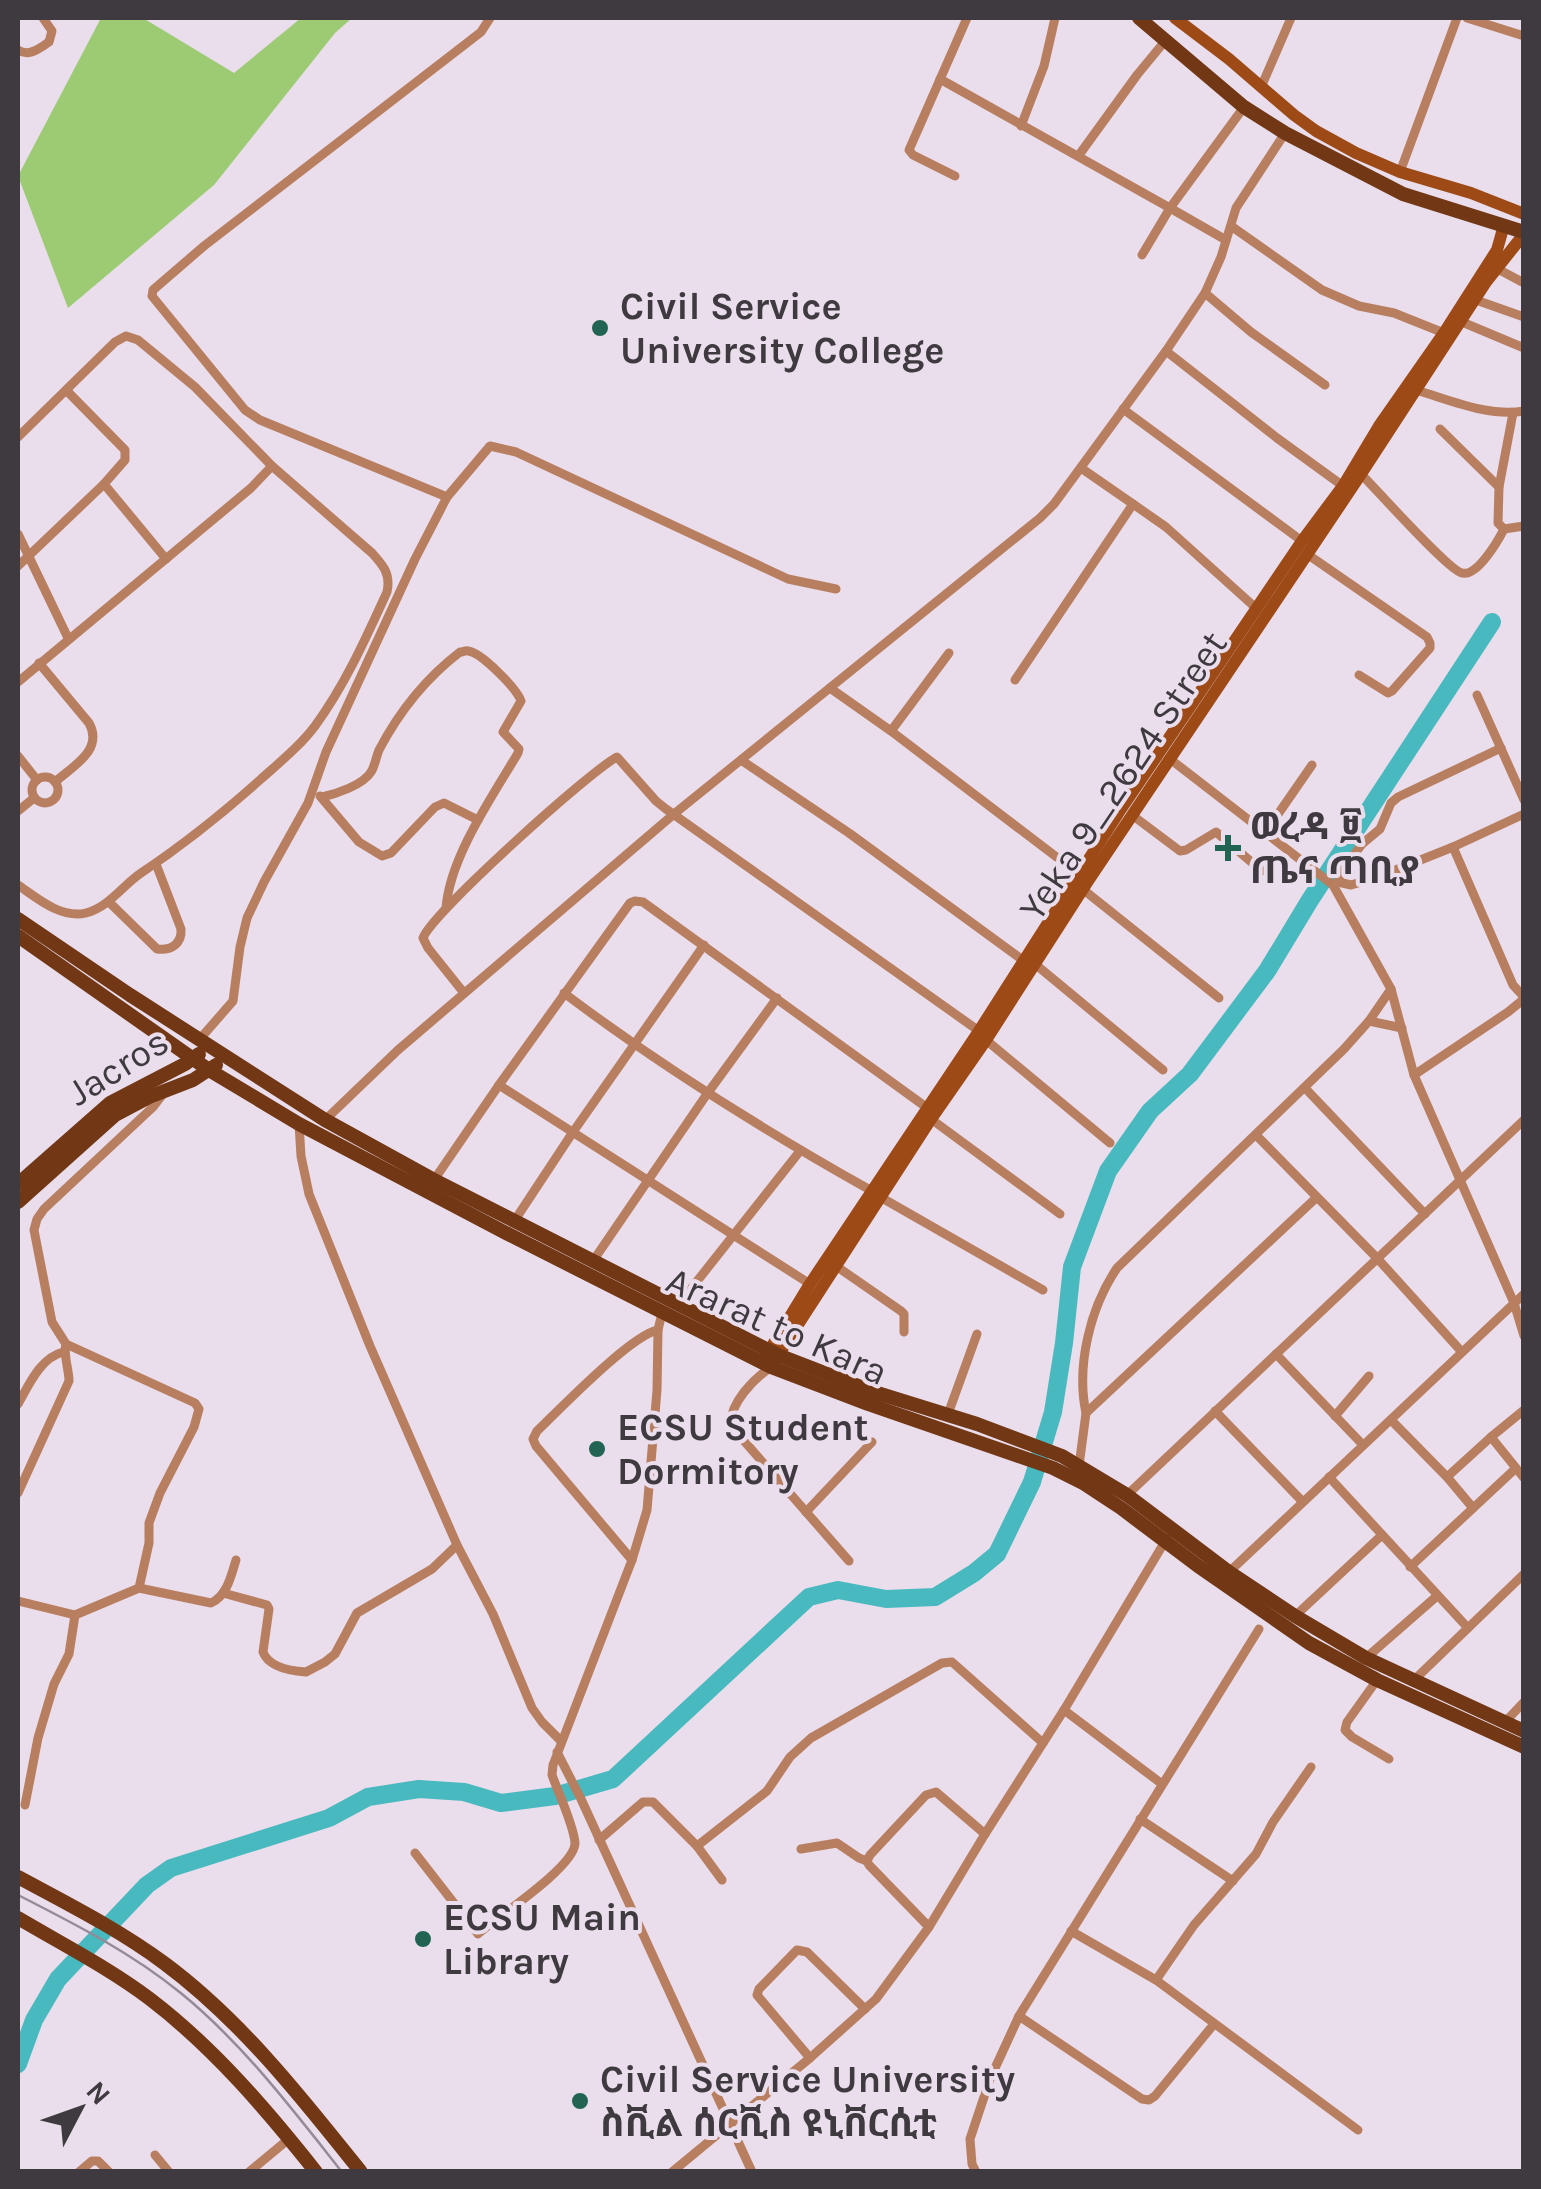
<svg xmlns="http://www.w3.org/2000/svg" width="1541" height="2189" font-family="Karla,'Noto Sans Ethiopic',sans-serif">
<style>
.green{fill:#9ccb74}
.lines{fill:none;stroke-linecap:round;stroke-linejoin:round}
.river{stroke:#47b9bf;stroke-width:18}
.street{stroke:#b87e60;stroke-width:9}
.secondary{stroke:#9e4a16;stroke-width:12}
.primary{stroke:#723714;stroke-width:14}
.tram{stroke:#948b96;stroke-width:2.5}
.poi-dot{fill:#226453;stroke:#eaddec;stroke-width:4}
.labels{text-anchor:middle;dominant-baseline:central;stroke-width:8;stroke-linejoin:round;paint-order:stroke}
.poi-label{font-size:38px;font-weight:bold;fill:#3f3a40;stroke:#eaddec;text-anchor:start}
.street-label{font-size:38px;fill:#3f3a40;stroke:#eaddec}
</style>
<rect width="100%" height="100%" fill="#eaddec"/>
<polygon class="green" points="101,18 143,18 234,73 301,18 352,18 335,33 214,185 68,308 18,176"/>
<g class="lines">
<polyline class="river" points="18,2064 34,2020 58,1979 147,1885 171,1868 329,1818 368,1797 419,1789 464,1792 501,1803 555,1796 613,1779 809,1597 838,1590 886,1599 935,1597 974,1573 997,1554 1032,1482 1053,1412 1064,1343 1072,1267 1108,1171 1150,1111 1190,1074 1267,971 1310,900 1492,622"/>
<g class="street">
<polyline points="1467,18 1524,36"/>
<path d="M18,50C29,57 38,49 49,42L52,31L43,18"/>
<polyline points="940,79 1170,208 1244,107"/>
<polyline points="1262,85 1291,18"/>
<polyline points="1021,126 1044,66 1055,18"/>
<polyline points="1079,155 1137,75 1165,41"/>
<polyline points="1400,172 1457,18"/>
<polyline points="955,176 913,155 909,150 967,18"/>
<polyline points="1231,226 1322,290 1359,306 1394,313 1444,333"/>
<polyline points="1142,255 1170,208 1226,240"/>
<polyline points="1496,268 1524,283"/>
<polyline points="1205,293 1251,332 1325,385"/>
<polyline points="1476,300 1524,317"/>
<polyline points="1462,322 1524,348"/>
<polyline points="1166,351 1277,438 1343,486"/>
<path d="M1416,390C1450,400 1488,417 1524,411"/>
<polyline points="67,391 125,450 125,460 104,484"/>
<polyline points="1123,409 1302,541"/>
<polyline points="1440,429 1499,487"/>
<path d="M18,437L115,342L126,336L138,340L195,387L272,466L372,553C383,565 391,574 387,592C366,638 345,685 315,726C300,746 280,762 261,779C223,813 183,845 141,873C122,886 109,907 86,913C61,919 37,898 18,885"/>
<path d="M1361,474C1376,489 1448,570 1462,573C1477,577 1498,541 1504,529L1498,523L1499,487L1513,413"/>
<polyline points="447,497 260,420 245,410 152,296 153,290 204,246 472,39 481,32 490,18"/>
<polyline points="1133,504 1166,527 1257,609"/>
<polyline points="1504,529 1524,526"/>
<polyline points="18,534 68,638"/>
<polyline points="1307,554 1427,637 1430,643 1430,648 1392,691 1388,693 1359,675"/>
<polyline points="18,566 104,484 166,559"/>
<path d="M39,663L89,723C104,750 73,766 55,782"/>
<polyline points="1015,680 1133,504 1081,468"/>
<polyline points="18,682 251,488 272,466"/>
<polyline points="830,688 891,731 1084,878"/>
<polyline points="1477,695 1524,800"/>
<polyline points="891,731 949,653"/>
<polyline points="18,756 37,780"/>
<polyline points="1170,759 1333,885 1391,989 1414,1075 1514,1303 1524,1336"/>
<polyline points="741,760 849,833 1024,961"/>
<circle cx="45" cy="790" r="13"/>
<polyline points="320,796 359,842 382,856 391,853 435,807 444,803 478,820"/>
<path d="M322,797C336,794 363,785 371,772C375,766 376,757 379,750C399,712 426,678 460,652C463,652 466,650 468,651C481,652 517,689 521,701L503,732L519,749L518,753C492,797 450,857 446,908"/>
<polyline points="18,811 34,798"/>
<polyline points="1132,815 1180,851 1186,850 1216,832 1262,871"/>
<polyline points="1265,833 1312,765"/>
<polyline points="1453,847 1513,985 1524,997"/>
<polyline points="1338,882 1351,885 1378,877 1453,847 1524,814"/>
<polyline points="1333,885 1338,882 1341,872 1362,844 1380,829 1391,803 1398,797 1501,748"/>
<polyline points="1080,887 1219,998"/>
<path d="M109,902L157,949C172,951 182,943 181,929L156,864"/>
<polyline points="1035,964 1163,1070"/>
<path d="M464,993L428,948L423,938C431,914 590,771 617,757L656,801L666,809L979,1031"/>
<path d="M564,993C662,1067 765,1131 872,1191"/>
<polyline points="1369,1021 1402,1028"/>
<polyline points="199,1040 233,1001 240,947 247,918 264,882 308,803 326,752 415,559 447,497 490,446 516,452 788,579 836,589"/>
<polyline points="986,1040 1110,1143"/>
<polyline points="1414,1075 1508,1012 1524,999"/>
<polyline points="499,1085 810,1284"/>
<polyline points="1305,1088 1425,1214"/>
<polyline points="931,1119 1060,1214"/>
<polyline points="325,1120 398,1050 674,814 1040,518 1054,504 1166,351 1205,293 1221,257 1236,208 1285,133"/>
<polyline points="299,1124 301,1156 309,1194 370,1346 457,1545 493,1614 532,1708 542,1722 561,1741"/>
<polyline points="1256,1135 1377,1258 1461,1351"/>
<polyline points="434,1180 499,1085 630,903 635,901 643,902 926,1107"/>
<polyline points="882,1198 1043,1290"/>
<polyline points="513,1223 573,1132 704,945"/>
<polyline points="593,1261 707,1094 777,998"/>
<polyline points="836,1266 901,1311 904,1314 904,1332"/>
<polyline points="679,1304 800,1151"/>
<polyline points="1276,1354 1363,1445"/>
<path d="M771,1367C754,1379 729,1403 731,1426L849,1561"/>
<path d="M18,1404C29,1385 40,1358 63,1352"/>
<polyline points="1524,1410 1491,1437 1524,1478"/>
<polyline points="1215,1411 1302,1501"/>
<path d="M1086,1413C1076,1366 1090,1308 1117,1268L1344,1049L1369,1021L1391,989"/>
<polyline points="948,1414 977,1334"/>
<polyline points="1335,1416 1369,1376"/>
<polyline points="1391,1420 1447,1477 1473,1508"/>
<polyline points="1079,1466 1086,1413 1316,1198"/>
<polyline points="1329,1477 1468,1628 1524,1574"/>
<polyline points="1447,1477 1491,1437"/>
<path d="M18,1493L69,1381C69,1369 63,1355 66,1344"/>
<polyline points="1127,1495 1524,1120"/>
<polyline points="806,1512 872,1442"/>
<path d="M632,1560L536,1446L533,1439L537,1431C560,1409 631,1335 658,1330"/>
<polyline points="1410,1567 1515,1469"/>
<polyline points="1229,1572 1524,1294"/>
<path d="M139,1588L211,1603C227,1596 231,1576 236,1560"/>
<path d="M223,1593L267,1605L269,1609L263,1652C269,1668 291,1671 306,1672L325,1662L335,1654L357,1613L432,1569L457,1545"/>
<polyline points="18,1601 75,1615"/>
<polyline points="1295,1616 1382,1535"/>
<polyline points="1366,1658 1437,1596"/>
<polyline points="1377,1680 1347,1722 1345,1730 1352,1737 1389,1759"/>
<polyline points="1412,1682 1468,1628"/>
<polyline points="1064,1710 1162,1784"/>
<polyline points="1504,1723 1524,1702"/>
<polyline points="557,1752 581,1799 752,2172"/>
<polyline points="25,1805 38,1738 54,1684 69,1654 75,1615 139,1588 149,1543 149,1523 160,1493 194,1427 199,1409 195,1403 66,1344 52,1322 34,1230 37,1219 44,1209 153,1107 163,1094"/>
<polyline points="1140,1819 1233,1881"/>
<polyline points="599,1840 643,1802 653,1802 697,1846 767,1791 790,1757 811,1738 942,1663 952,1662 1043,1743"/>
<polyline points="697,1846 722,1880"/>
<polyline points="801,1849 837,1843 859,1858 867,1861"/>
<path d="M415,1853L478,1934C497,1917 575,1867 575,1843C574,1826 558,1792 552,1775L553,1765L632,1560L647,1510L657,1390L658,1330L662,1313"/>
<polyline points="929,1927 869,1865 867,1861 870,1855 926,1795 936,1792 985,1834"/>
<polyline points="1071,1931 1156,1980 1358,2130"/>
<polyline points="1156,1980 1194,1925 1256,1854 1273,1822 1311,1767"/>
<polyline points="1019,2016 1142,2099 1149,2100 1155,2096 1214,2024"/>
<polyline points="810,2058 757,1995 759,1989 797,1950 807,1952 865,2009"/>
<polyline points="155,2155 169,2172"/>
<polyline points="79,2172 92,2161 98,2161 109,2172"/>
<polyline points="249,2172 290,2138"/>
<polyline points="672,2172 810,2058 876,1999 929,1927 985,1834 1064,1710 1167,1538"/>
<polyline points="976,2172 972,2164 970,2139 990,2079 1019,2016 1259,1629"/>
</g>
<g class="secondary">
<polyline points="1175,18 1229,59 1294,115 1316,131 1356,153 1400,172 1471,193 1524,214"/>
<polyline points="766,1356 810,1284 979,1031 1119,812 1302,541 1343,486 1379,426 1444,333 1497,250 1504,225"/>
<polyline points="775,1360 931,1119 986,1040 1088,881 1361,474 1486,282 1524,234"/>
</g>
<g class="primary">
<polyline points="1139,18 1244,107 1285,133 1403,194 1524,232"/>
<polyline points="18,919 130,995 325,1120 434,1180 778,1355 874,1392 977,1424 1062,1456 1127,1495 1229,1572 1295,1616 1366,1658 1524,1731"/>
<polyline points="18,936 209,1070 299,1124 508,1234 771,1367 868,1404 1053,1468 1083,1483 1121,1508 1198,1566 1309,1643 1377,1680 1524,1747"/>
<polyline points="18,1184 110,1103 185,1064 199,1054"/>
<polyline points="18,1202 115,1115 149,1097 193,1080 216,1065"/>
<path d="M18,1877C68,1904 118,1929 164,1963C241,2020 302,2098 361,2172"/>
<path d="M18,1918C62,1944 109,1968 150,1999C213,2047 267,2110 316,2172"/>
</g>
<path class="tram" d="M18,1895C75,1924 132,1953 182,1994C243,2044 293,2110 342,2172"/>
</g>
<g class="poi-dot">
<circle cx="600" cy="328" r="10"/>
<path d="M1223 833h10v10h10v10h-10v10h-10v-10h-10v-10h10z"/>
<circle cx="597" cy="1449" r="10"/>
<circle cx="423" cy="1939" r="10"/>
<circle cx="580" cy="2101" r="10"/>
</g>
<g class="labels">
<g class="poi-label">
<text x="620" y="306">Civil Service<tspan x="620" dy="44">University College</tspan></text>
<text x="1250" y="826">ወረዳ ፱<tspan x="1250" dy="44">ጤና ጣቢያ</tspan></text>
<text x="617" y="1427">ECSU Student<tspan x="617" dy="44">Dormitory</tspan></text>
<text x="443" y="1917">ECSU Main<tspan x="443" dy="44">Library</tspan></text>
<text x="600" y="2079">Civil Service University<tspan x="600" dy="44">ስቪል ሰርቪስ ዩኒቨርሲቲ</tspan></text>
</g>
<g class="street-label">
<text transform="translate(1123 776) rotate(-56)">Yeka 9_2624 Street</text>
<text transform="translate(118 1067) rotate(-32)">Jacros</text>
<text transform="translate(777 1326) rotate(24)">Ararat to Kara</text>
</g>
</g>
<rect width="1541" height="2189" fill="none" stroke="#3f3a40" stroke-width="40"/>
<g transform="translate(80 2109) rotate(49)" stroke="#eaddec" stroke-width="8" paint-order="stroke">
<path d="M0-8L18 38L0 25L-18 38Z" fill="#3f3a40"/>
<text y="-15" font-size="28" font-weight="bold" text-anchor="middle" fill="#3f3a40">N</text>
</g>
</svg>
